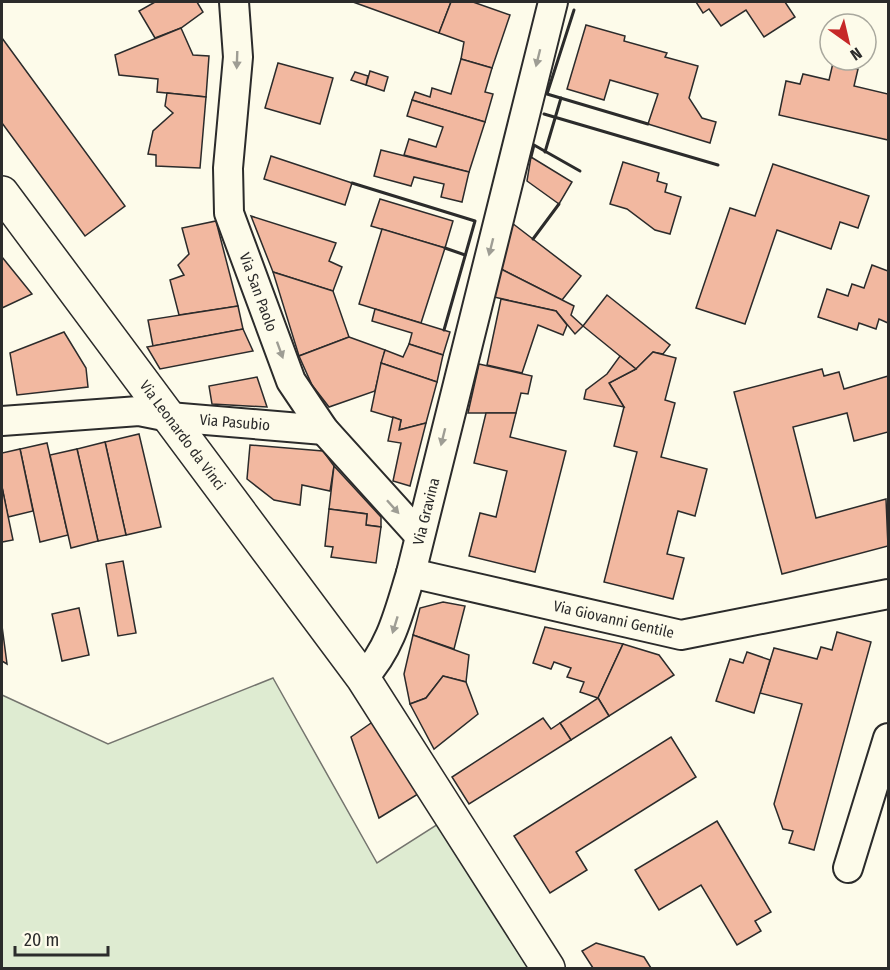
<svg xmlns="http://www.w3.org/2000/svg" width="890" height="970" font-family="'Fira Sans Condensed',sans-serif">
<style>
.green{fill:#deebd1;stroke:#74746e;stroke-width:1.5}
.building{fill:#f2b8a0;stroke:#2b2b2b;stroke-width:1.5}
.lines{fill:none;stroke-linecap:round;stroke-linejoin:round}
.street-casing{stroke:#2b2b2b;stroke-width:32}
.secondary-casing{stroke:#2b2b2b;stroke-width:36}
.street{stroke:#fdfbea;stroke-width:28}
.secondary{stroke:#fdfbea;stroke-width:33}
.wall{stroke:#2b2b2b;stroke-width:3}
.oneway{fill:#9e9d94}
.labels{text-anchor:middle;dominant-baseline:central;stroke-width:4.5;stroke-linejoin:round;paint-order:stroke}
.street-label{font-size:15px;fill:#2b2b2b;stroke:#fdfbea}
</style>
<rect width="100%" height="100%" fill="#fdfbea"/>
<polygon class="green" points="273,678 377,863 438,824 528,968 2,968 2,695 108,744"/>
<g class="building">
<polygon points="155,2 197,2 203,12 181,28 155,38 139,11"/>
<polygon points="353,2 451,2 439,33"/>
<polygon points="451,2 473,2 510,15 492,68 461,59 464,42 439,33"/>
<polygon points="696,2 785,2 795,17 764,37 746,10 721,26 709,9 703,13"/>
<polygon points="586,25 625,36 624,41 667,53 665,57 698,66 689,98 702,118 716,122 710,143 648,124 658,94 610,80 604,100 567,89"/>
<polygon points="181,28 193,55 209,56 206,97 157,92 158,79 119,75 115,55"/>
<polygon points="2,38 125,206 85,236 2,123"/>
<polygon points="461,59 492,68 485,92 493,94 485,122 412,100 415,92 430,97 432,88 451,94"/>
<polygon points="278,63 333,78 320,124 265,108"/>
<polygon points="833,63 858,69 854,86 888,94 888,140 779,115 786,81 800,84 803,74 829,80"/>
<polygon points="370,71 388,77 384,91 366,85"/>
<polygon points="355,72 368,76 366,85 351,80"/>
<polygon points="167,93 206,97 200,168 156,166 156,155 148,154 153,131 173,113 165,106"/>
<polygon points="412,100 485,122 469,172 404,155 409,139 436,147 443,127 407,116"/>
<polygon points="381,150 469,172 462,202 441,197 444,184 414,177 411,186 374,176"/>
<polygon points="271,156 352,183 345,205 264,179"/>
<polygon points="531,157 572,182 559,204 527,181"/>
<polygon points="623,162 659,173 657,181 667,184 665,192 681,197 670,234 655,230 627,209 610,204"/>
<polygon points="773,164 869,196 858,228 840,222 831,249 777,230 745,324 696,308 730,208 755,216"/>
<polygon points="380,199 453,221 445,248 371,226"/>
<polygon points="251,216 336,243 329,261 342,267 333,291 273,272"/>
<polygon points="216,221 238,306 179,315 170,280 184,275 178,265 189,254 182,228"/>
<polygon points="512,223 581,276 562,300 501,269"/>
<polygon points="382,229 445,248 421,323 359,304"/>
<polygon points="2,257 32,294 2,308"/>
<polygon points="872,265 888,271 888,323 879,319 876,329 859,323 857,330 818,317 827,289 848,296 852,284 864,288"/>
<polygon points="501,269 574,306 571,315 583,326 575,334 556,311 494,297"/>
<polygon points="273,272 333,291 349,337 299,356"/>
<polygon points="607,295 670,345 663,354 653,352 636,369 583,326"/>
<polygon points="501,299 556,311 567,325 563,335 538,325 522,373 487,365"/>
<polygon points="238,306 243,329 153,346 148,320"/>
<polygon points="375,309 450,332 443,355 409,344 412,333 372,321"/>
<polygon points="243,329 253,351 160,369 147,347"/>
<polygon points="64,332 86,368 88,387 17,395 10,353"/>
<polygon points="349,337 385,350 375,391 329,407 312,385 299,356"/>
<polygon points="409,344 443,355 437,382 381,363 385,350 403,357"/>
<polygon points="653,352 676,358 665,400 675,403 661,457 707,469 695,516 678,511 667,554 684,558 673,599 604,582 637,452 614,446 624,407 609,383 636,369"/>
<polygon points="620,356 636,369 609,383 624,407 584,399 586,390 607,374"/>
<polygon points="381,363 437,382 426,423 399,430 401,420 371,411"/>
<polygon points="479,364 532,376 528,394 521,393 516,413 468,413"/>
<polygon points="822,369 824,376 839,372 844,389 888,376 888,432 854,441 847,413 793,427 816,518 886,499 888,546 782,574 734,392"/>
<polygon points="257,377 267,407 212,404 209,386"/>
<polygon points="486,413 516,413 510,437 566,451 535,572 469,556 480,513 496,517 507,471 474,463"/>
<polygon points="393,417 401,420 399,430 426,423 410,486 393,481 401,443 388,441"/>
<polygon points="139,434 161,527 126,535 105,442"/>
<polygon points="105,442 126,535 98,541 77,449"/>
<polygon points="47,443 68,535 40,542 20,449"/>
<polygon points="250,445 323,451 334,466 330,491 302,485 300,505 274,500 247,479"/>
<polygon points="20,449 33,511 8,517 2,487 2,453"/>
<polygon points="77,449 98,541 71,548 50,455"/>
<polygon points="334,466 381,517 381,527 366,525 367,514 329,509"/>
<polygon points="2,487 13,540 2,542"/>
<polygon points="329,509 367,514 366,525 381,527 376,563 331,557 333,547 325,546"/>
<polygon points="123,561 136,633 118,636 106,564"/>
<polygon points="443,602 465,606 454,649 413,635 420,608"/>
<polygon points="79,608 89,655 62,661 52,614"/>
<polygon points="2,626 7,664 2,661"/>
<polygon points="545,627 623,644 598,698 580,692 584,682 567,677 571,668 554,662 551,669 533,663"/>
<polygon points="837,632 871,642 814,850 789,843 793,831 783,829 774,804 802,704 760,693 774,648 817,659 821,647 832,650"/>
<polygon points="413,635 469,655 466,682 443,676 426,698 410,704 404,674"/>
<polygon points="623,644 659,655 674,675 609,716 598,698"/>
<polygon points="747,652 770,660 754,713 716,701 730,659 743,663"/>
<polygon points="443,676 466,682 478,714 434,749 410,704 426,698"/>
<polygon points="598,698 609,716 571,740 560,723"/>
<polygon points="543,718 551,729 560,723 571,740 469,804 452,777"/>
<polygon points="374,721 418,794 379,818 351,737"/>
<polygon points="671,737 696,777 576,852 587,870 550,893 514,836"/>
<polygon points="717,821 771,912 755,921 761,931 737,945 701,885 659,910 635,870"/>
<polygon points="596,943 644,957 651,968 593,968 582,951"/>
</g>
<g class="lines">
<defs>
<g id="street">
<path id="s1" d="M234,2L238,57L228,168L229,213L291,381L324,430L419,535"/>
<path id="s2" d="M2,421L139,411L169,417L324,430"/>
<path id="s3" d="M411,573L681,635L888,594"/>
<path id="s4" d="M363,678C391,648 399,612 411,573L553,2"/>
<polyline points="848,868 888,738"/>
</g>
<g id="secondary">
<path id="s5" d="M2,193L363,678L548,968"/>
</g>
</defs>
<use href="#street" class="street-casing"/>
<use href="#secondary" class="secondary-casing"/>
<use href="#street" class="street"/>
<use href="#secondary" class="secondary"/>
<g class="wall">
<polyline points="574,10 547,94 648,124"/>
<polyline points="544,114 718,165"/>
<polyline points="545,152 561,98"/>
<polyline points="531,157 534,145 580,171"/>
<polyline points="352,183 475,221 444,330"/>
<polyline points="533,239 559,204"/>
<polyline points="445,248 465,255"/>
</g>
</g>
<defs><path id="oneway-solid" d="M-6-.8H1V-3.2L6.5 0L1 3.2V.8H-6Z" transform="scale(1.5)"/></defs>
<g class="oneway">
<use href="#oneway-solid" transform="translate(538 58) rotate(104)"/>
<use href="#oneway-solid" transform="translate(237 60) rotate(92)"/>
<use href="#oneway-solid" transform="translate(491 247) rotate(104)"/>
<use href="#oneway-solid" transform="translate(280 350) rotate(70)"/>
<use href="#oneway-solid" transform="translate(443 437) rotate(104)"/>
<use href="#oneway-solid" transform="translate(393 507) rotate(48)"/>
<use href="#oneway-solid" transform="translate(395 625) rotate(107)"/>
</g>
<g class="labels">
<g class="street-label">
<text stroke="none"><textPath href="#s1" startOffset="296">Via San Paolo</textPath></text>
<text stroke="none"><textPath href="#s2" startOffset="234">Via Pasubio</textPath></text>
<text stroke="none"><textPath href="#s5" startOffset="302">Via Leonardo da Vinci</textPath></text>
<text stroke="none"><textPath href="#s4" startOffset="180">Via Gravina</textPath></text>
<text stroke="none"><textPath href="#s3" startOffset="208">Via Giovanni Gentile</textPath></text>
</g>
</g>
<rect width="890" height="970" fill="none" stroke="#2b2b2b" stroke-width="6"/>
<g transform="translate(848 42) rotate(146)"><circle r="28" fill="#fdfbea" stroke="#a9a89e" stroke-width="1.5"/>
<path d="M0-4.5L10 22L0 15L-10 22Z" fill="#c62828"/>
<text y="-9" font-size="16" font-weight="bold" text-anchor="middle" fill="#2b2b2b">N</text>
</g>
<path d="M15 946v9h93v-9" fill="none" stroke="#2b2b2b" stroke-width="3"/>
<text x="24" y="946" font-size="18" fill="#2b2b2b" stroke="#fdfbea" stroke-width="4.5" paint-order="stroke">20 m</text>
</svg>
